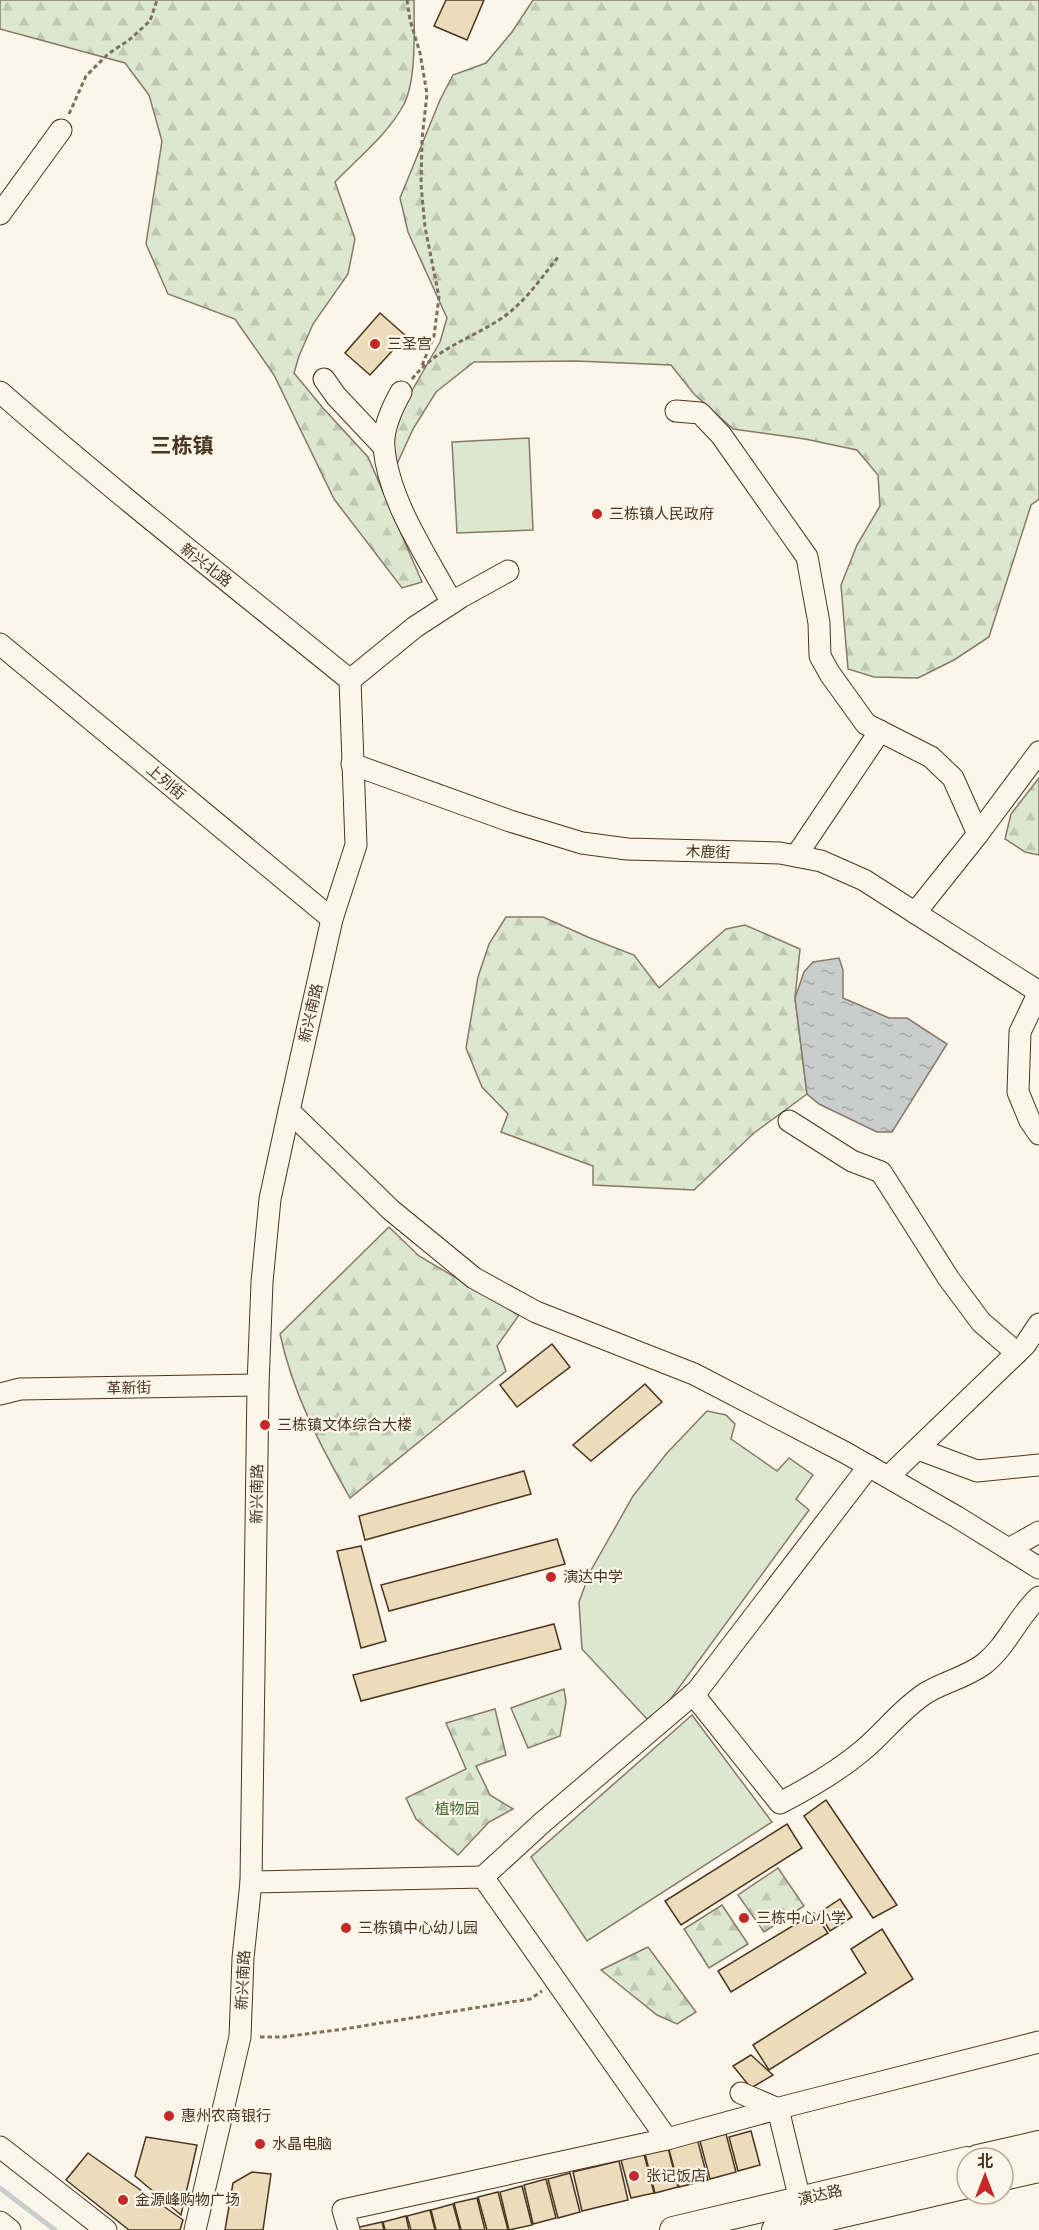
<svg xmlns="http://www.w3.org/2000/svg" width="1039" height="2230" font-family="Rubik,'Noto Sans SC',sans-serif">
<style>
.forest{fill:url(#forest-firs);stroke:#887966;stroke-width:1.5}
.garden{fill:#dce7d0;stroke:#887966;stroke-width:1.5}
.water{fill:url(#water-ripples);stroke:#887966;stroke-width:1.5}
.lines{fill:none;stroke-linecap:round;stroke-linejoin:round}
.stream{stroke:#c9cecd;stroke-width:5}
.building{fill:#ecdcbc;stroke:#4a3520;stroke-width:1.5}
.minor-casing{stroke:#4a3520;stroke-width:23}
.major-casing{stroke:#4a3520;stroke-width:28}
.path{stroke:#7f6f5c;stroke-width:3;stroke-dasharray:4.5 3;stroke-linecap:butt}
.minor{stroke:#fbf6e9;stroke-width:21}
.major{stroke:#fbf6e9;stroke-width:26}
.poi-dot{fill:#c62828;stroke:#fbf6e9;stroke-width:2}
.labels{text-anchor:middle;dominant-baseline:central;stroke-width:4.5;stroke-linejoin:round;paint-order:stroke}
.poi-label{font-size:15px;fill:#4a3520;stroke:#fbf6e9;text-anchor:start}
.street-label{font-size:15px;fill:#4a3520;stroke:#fbf6e9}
.park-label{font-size:15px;fill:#436837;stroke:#fbf6e9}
.district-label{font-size:21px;font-weight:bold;fill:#4a3520;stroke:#fbf6e9}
</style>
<defs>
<pattern id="forest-firs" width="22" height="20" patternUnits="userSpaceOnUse" patternTransform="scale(1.5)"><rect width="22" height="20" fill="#dce7d0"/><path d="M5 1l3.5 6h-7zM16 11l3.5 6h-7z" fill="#bec7b2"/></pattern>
<pattern id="water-ripples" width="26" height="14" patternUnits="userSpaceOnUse" patternTransform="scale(1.5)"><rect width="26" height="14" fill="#c9cecd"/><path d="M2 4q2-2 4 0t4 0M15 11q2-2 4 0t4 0" fill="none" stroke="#a5a8a6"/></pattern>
</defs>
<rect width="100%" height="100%" fill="#fbf6e9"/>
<g class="forest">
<path d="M0,0H414C414,28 417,81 403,106C387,135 358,158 335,182L355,239L348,274L313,324L299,356L294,373L323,408L368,457L422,582L402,588L334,499L274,375L235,319L168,294L146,244L162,141L149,95L125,63L0,29Z"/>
<polygon points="533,0 1039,0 1039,499 1031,505 989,637 954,660 918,678 874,677 848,669 841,585 857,545 880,506 878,475 857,450 805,439 733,429 694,394 671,365 576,361 474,362 436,392 413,429 396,466 392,438 406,401 440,342 447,318 408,232 400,198 440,100 453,75 486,63 512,32"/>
<polygon points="1039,778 1039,855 1025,852 1005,839 1011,814"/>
<polygon points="506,917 543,917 590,938 634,955 659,988 726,929 745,925 800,949 795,998 807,1094 754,1133 694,1190 593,1185 593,1166 501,1132 508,1114 482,1087 466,1048 478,977 489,944"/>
<path d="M389,1227L419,1256L519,1315L497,1346L506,1371L350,1498C320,1445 293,1394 280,1334Z"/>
<polygon points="564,1689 566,1702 560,1736 528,1748 511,1708"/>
<polygon points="495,1709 506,1755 476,1766 490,1795 513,1809 489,1822 458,1855 416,1819 406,1798 466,1769 446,1723"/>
<polygon points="778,1868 804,1906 764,1932 738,1895"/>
<polygon points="722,1905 748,1944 709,1968 684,1929"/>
<polygon points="648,1947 696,2012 677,2024 657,2015 601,1970"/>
</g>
<g class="garden">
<polygon points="529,438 533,530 457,533 452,442"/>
<polygon points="707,1411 726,1415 735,1424 731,1439 777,1471 789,1458 813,1475 796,1499 809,1510 667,1704 647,1719 582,1649 579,1602 590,1572 633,1496 667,1453"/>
<polygon points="692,1715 772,1822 587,1941 531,1857"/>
</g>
<polygon class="water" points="839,958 843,970 843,998 889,1018 907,1018 947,1044 892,1132 877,1132 819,1104 807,1094 795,998 804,972 813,962"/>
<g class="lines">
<polyline class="stream" points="0,2188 55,2230"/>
</g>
<g class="building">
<polygon points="446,0 484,0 467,40 434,26"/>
<polygon points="380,313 406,336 370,375 345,353"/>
<polygon points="552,1344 570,1367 517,1407 500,1385"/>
<polygon points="645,1384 662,1402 591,1461 573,1445"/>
<polygon points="524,1471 531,1494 365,1540 359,1516"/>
<polygon points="557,1539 565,1564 389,1611 381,1585"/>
<polygon points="361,1546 386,1641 361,1648 337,1551"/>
<polygon points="554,1624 561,1649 361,1701 353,1675"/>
<polygon points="826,1800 897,1905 873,1918 804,1816"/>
<polygon points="787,1824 802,1848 681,1925 665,1901"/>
<polygon points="840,1899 852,1917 830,1931 819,1913"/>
<polygon points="814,1913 828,1933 731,1992 718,1971"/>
<polygon points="882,1929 913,1979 769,2070 753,2045 866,1973 851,1949"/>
<polygon points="751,2055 773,2075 751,2088 733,2066"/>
<polygon points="751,2131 760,2165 738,2171 729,2137"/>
<polygon points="726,2134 736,2172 710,2179 700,2141"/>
<polygon points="146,2137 197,2145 181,2215 135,2176"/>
<polygon points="697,2138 708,2180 679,2187 668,2146"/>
<polygon points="668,2148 678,2187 655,2193 645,2154"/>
<polygon points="88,2153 183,2220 180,2230 129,2230 66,2180"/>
<polygon points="644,2154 654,2193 631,2198 621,2160"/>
<polygon points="619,2161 628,2200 582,2211 573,2172"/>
<polygon points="252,2172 271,2174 263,2230 225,2230 233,2183"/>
<polygon points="570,2173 580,2212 558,2218 548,2179"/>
<polygon points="546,2179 556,2218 533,2224 524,2185"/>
<polygon points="522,2186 532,2225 509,2230 500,2192"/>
<polygon points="498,2192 508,2230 487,2230 478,2197"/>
<polygon points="477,2198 485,2230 461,2230 454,2203"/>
<polygon points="453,2204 460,2230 436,2230 431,2210"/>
<polygon points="430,2210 435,2230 411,2230 407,2216"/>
<polygon points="406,2216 409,2230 385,2230 383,2222"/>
<polygon points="382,2222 384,2230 355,2230 355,2228"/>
</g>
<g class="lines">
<defs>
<g id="minor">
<polyline points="0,214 61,130"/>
<polyline points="324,379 336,396 383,446"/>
<path d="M0,392C114,492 233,585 350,680L356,845L332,919L289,1111L270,1199L262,1282L258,1385L251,1882L243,1958L240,2037L195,2230"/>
<path d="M401,392C392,408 382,430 384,448C389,502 427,556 452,603"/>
<polyline points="676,411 700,413 721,435 807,557 819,623 820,656 830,674 866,724 931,757 953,778 978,834 915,913"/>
<polyline points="0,644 332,919"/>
<polyline points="350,680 415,627 461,597 508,571"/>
<polyline points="352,764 510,821 582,843 627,849 780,853 821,861 864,880 1039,992"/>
<polyline points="978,834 1039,752"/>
<polyline points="796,856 880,731"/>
<polyline points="1039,992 1020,1032 1018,1092 1030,1121 1039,1134"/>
<polyline points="289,1111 391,1210 474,1278 536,1312 694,1374 846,1453 957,1517 1039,1568"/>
<polyline points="789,1121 852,1161 881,1172 949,1279 981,1322 1017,1353"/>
<polyline points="0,1394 20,1389 258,1385"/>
<polyline points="918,1449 977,1471 1039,1465"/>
<polyline points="888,1477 1025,1345 1039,1324"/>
<polyline points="1009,1549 1039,1532"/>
<path d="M693,1694L780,1803C809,1788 837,1772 862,1751C884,1733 901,1709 926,1693C944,1682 967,1677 984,1664C1007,1646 1018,1616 1039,1597"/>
<polyline points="483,1877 543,1822 697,1691 869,1466"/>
<polyline points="251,1882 483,1877 667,2139"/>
<polyline points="741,2093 778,2109 800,2200"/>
<polyline points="0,2147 106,2230"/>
<polyline points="0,2222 10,2230"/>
<polyline points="349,2230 343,2210 667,2139 791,2105 1039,2042"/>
</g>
<g id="major">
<polyline points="978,2158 1039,2144"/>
<polyline points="1003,2177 1039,2169"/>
<polyline points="673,2230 967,2160"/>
<polyline points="775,2230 967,2185"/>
</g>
</defs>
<use href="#minor" class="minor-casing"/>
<use href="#major" class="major-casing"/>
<g class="path">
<polyline points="407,0 410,20 420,53 427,94 422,139 421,185 425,227 439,297 434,336 421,368"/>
<polyline points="69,114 86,76 108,54 129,40 150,21 157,0"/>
<path d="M412,379C437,348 468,340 499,320C524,304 541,278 559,256"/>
<polyline points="260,2037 283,2037 344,2029 530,1999 542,1991"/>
</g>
<use href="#minor" class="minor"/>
<use href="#major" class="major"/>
</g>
<g class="poi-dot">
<circle cx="375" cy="344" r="6"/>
<circle cx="597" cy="514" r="6"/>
<circle cx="265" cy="1425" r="6"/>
<circle cx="551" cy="1577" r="6"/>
<circle cx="744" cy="1918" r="6"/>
<circle cx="346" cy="1928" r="6"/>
<circle cx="169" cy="2116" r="6"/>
<circle cx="260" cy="2144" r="6"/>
<circle cx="634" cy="2176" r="6"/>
<circle cx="123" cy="2200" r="6"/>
</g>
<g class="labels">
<g class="poi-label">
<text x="387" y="344">三圣宫</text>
<text x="609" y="514">三栋镇人民政府</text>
<text x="277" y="1425">三栋镇文体综合大楼</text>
<text x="563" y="1577">演达中学</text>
<text x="756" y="1918">三栋中心小学</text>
<text x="358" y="1928">三栋镇中心幼儿园</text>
<text x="181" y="2116">惠州农商银行</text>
<text x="272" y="2144">水晶电脑</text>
<text x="646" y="2176">张记饭店</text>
<text x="135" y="2200">金源峰购物广场</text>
</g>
<g class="street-label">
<text transform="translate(206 565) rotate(38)">新兴北路</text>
<text transform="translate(166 782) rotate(40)">上列街</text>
<text transform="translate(708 852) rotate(2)">木鹿街</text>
<text transform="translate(311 1013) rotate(-77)">新兴南路</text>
<text transform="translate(129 1388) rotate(-1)">革新街</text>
<text transform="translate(257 1494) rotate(-89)">新兴南路</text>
<text transform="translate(243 1980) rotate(-87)">新兴南路</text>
<text transform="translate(820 2195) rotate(-13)">演达路</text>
</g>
<g class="park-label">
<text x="457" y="1809">植物园</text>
</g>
<g class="district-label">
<text x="182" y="445">三栋镇</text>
</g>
</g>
<g transform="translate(985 2176)"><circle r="28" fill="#fbf6e9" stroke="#b4a999" stroke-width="1.5"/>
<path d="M0-4.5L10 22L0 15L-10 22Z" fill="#c62828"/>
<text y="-9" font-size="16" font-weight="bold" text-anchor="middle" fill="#4a3520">北</text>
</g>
</svg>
